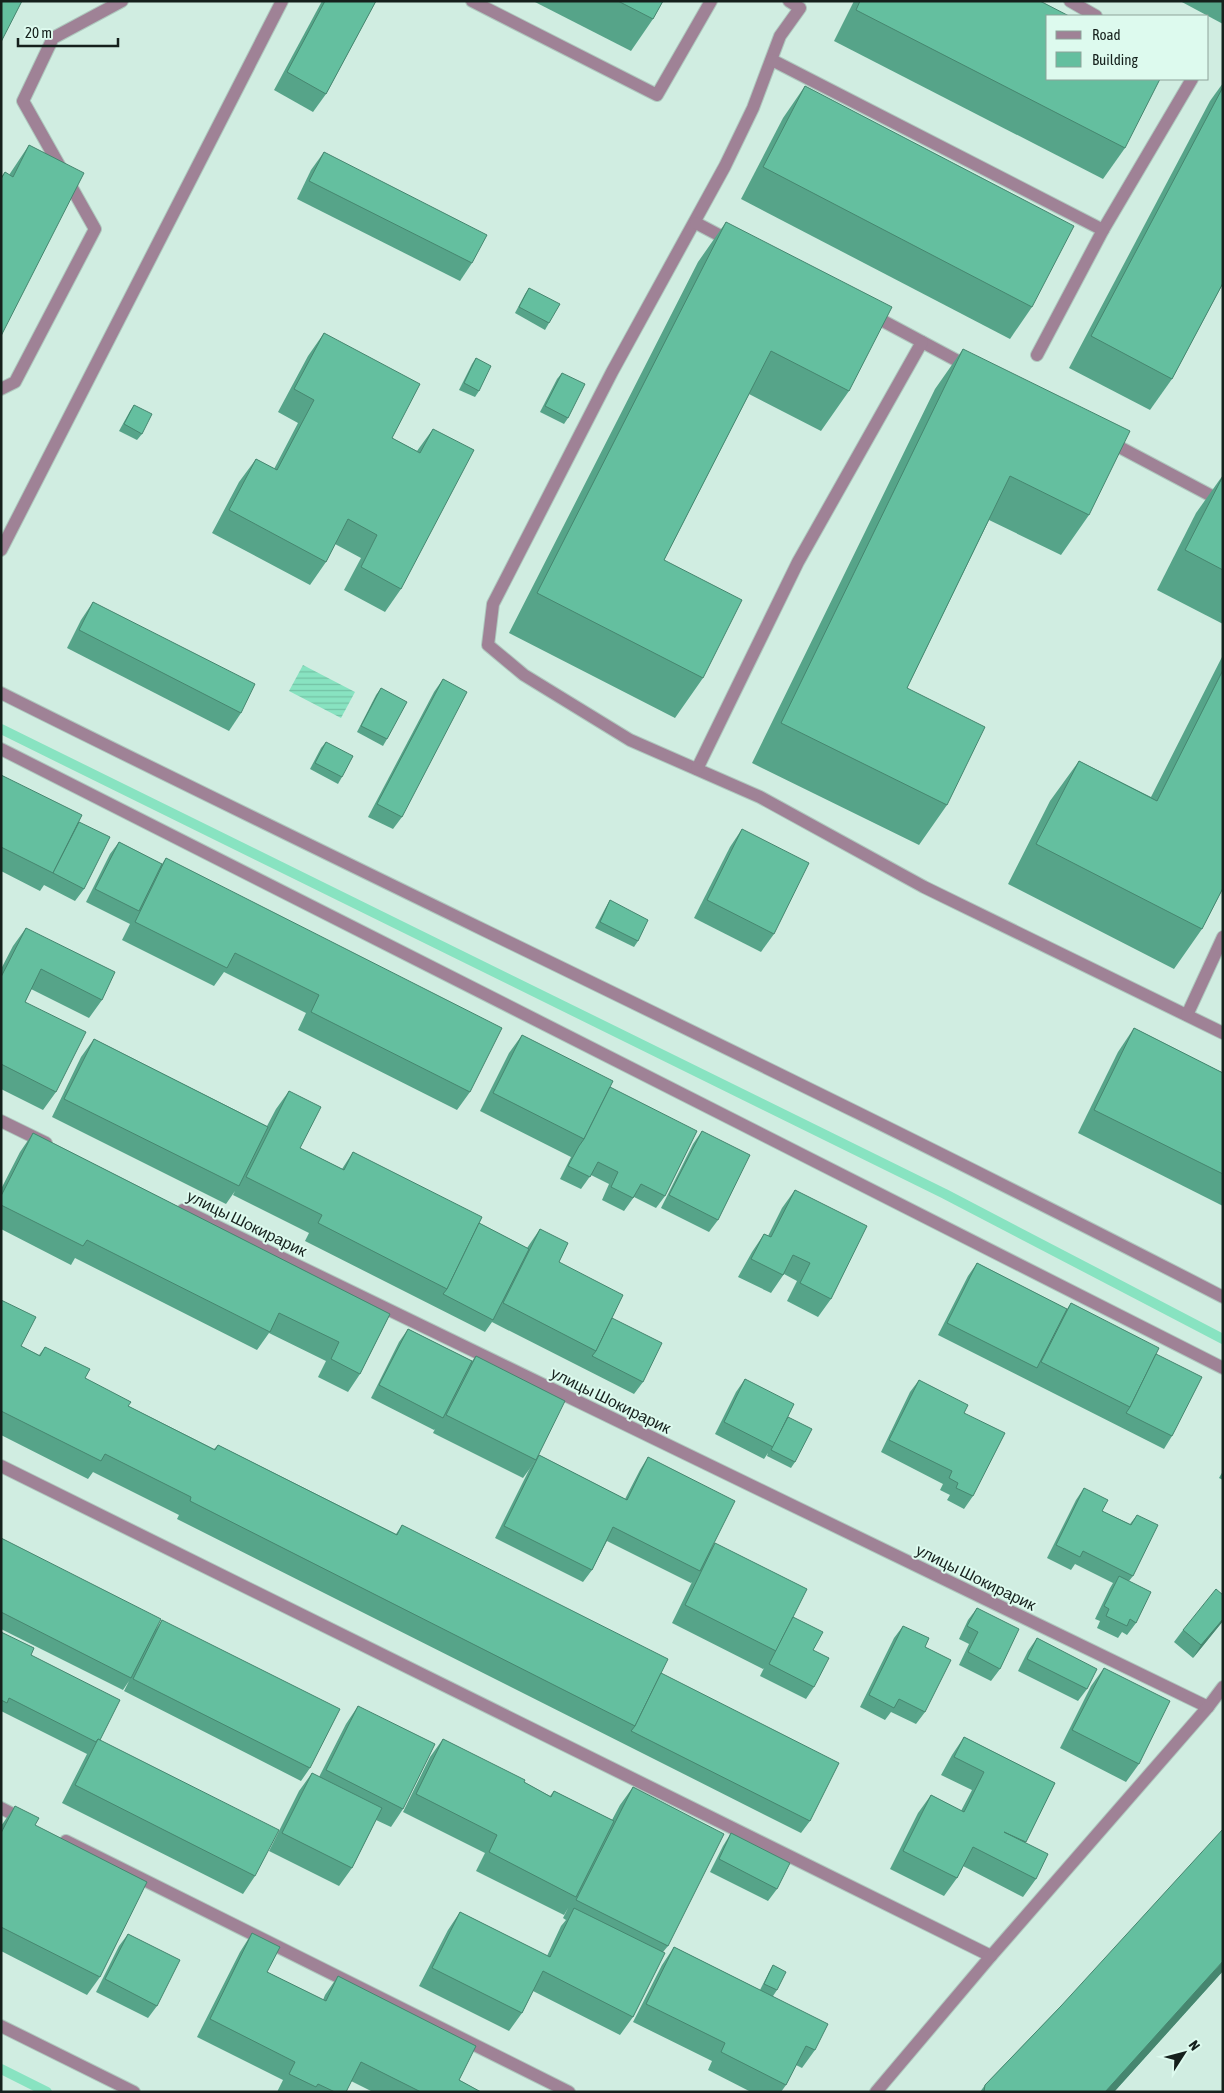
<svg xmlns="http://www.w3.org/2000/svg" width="1224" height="2093" font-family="'Asap Condensed',sans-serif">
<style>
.water{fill:url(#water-rules)}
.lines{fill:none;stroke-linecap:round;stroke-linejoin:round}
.stream{stroke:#88e3c1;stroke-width:10}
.lane-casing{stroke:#aec8be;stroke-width:14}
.street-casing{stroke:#aec8be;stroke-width:14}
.lane{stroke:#9f8296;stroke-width:12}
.street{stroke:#9f8296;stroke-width:12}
.wall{fill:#56a489}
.shaded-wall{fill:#46866f}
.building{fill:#64bf9f;stroke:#46866f}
.labels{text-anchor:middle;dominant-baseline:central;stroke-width:4;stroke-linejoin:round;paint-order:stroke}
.street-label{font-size:16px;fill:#15201c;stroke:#ddfaee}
</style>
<defs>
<pattern id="water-rules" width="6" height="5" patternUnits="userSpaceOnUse" patternTransform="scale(1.25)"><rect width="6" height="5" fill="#88e3c1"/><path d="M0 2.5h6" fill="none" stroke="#74c2a5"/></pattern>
</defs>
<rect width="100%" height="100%" fill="#d0ede1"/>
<polygon class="water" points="303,665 355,692 341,718 289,691"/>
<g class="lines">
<g class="stream">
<polyline points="1,729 945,1194 1223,1339"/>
<polyline points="1,2069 47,2092"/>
</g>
<defs>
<g id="lane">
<polyline points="472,1 657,95 711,1"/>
<polyline points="789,1 800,8 780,36 753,108 725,166 612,372 493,604 488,645 524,675 630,740 760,797 924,887 1223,1033"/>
<polyline points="1070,1 1096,16"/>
<polyline points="772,60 1103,230"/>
<polyline points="696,223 732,242"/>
<polyline points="870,314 969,367"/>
<polyline points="1037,355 1103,230 1192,79"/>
<polyline points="1,389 15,382 95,229 23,101 53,38 122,1"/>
<polyline points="1108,441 1223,502"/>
<path d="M1,693C407,896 819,1088 1223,1297"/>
<polyline points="697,769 798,562 922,342"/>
<polyline points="1187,1015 1223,937"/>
</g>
<g id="street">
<polyline points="1,550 282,1"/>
<polyline points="1,749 1223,1368"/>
<polyline points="1,1121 46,1143"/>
<polyline points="183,1210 1208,1707"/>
<polyline points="1,1466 991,1956"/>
<polyline points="1,1808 24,1820"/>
<polyline points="66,1841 569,2092"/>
<polyline points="1,2026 134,2092"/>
<polyline points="876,2092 991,1956 1208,1707 1223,1687"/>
</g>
</defs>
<use href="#lane" class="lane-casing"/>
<use href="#street" class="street-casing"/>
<use href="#lane" class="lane"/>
<use href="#street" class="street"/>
</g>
<g class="wall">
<polygon points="322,1 376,1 326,94 313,112 274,90"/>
<polygon points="533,1 663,1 653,19 631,51"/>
<polygon points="854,1 1040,1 1125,148 1103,179 834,41"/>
<polygon points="1180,1 1223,1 1223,24"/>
<polygon points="1223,83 1223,283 1172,379 1150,410 1069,368 1210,101"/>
<polygon points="805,86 1032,307 1010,339 741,199 783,118"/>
<polygon points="29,145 1,336 1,177 5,172 9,175"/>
<polygon points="324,152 472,263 460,281 297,199 311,170"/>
<polygon points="726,222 849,391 821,431 749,394 664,560 703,678 675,718 509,633 698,262"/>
<polygon points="529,288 549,323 545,330 515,313 525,294"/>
<polygon points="324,333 392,438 417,451 433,429 401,589 385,612 344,590 361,558 335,544 326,562 310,585 212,533 239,482 256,459 274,469 298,423 278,412 308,356"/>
<polygon points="963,349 1089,515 1061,555 989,520 907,688 947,805 919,845 752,763 935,389"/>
<polygon points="476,358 479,391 475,397 459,390 472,364"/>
<polygon points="562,373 568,418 564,424 540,412 557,379"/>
<polygon points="134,405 142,434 137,440 119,431 130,411"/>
<polygon points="1223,475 1223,624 1157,590 1196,513"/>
<polygon points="93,602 241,713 229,731 67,648 81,620"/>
<polygon points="1223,655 1223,888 1202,929 1174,969 1008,884 1050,801 1079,761 1151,797"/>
<polygon points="443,679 402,817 393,829 368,817 434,692"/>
<polygon points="381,688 387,739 383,746 357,732 376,695"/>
<polygon points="326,742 342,777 338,784 310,769 321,748"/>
<polygon points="1,775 79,822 84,889 75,901 44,885 40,891 1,871"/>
<polygon points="742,829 774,934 761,952 694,918 730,847"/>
<polygon points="119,842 162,864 166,858 470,1092 457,1110 298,1030 306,1013 224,972 214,986 122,940 130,924 86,902 110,854"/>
<polygon points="610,900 638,941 634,947 595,928 606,907"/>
<polygon points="26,928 102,1000 89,1018 31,989 25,1002 56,1092 43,1110 1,1089 1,969 13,946"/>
<polygon points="1134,1028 1223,1073 1223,1206 1078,1133 1118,1052"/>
<polygon points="522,1035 610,1087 665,1196 656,1208 634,1197 624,1211 602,1200 609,1184 591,1175 581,1189 560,1179 571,1157 480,1111 509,1053"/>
<polygon points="94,1039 267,1126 276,1109 289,1091 300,1148 342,1169 353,1152 479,1223 527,1248 540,1229 559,1262 612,1318 643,1382 634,1394 492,1322 485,1332 305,1241 309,1233 233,1195 235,1191 226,1204 52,1117 81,1057"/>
<polygon points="702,1131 718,1220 709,1232 661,1208 693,1144"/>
<polygon points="33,1133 390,1314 360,1374 348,1392 318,1377 326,1361 269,1333 257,1350 75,1258 71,1265 1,1229 1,1189 20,1152"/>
<polygon points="795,1190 831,1299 818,1317 787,1301 797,1281 784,1274 771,1293 738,1277 752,1252 764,1234 768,1236 782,1208"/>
<polygon points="977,1263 1067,1309 1071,1303 1156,1354 1172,1436 1164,1449 938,1335 968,1276"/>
<polygon points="1,1300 21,1346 39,1355 45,1347 85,1378 128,1406 214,1449 218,1445 396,1534 402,1525 661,1673 810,1821 801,1833 177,1519 179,1515 93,1472 88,1479 1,1435"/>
<polygon points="408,1329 472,1361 476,1356 536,1460 523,1478 433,1433 435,1429 434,1430 371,1398 399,1342"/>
<polygon points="745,1379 788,1417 795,1462 791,1468 767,1456 768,1453 764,1459 715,1434 736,1392"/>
<polygon points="919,1380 964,1413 973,1496 964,1509 947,1500 950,1495 940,1490 943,1484 881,1452 910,1392"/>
<polygon points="539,1455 625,1499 640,1470 648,1457 711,1549 715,1543 793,1617 813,1650 814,1687 806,1699 760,1676 764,1668 763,1669 672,1623 692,1582 691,1583 607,1541 592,1570 583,1582 495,1538 530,1468"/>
<polygon points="1223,1471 1223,1480 1219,1478"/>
<polygon points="1084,1488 1102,1511 1130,1524 1137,1515 1133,1576 1129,1581 1136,1623 1127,1635 1122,1632 1118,1638 1097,1628 1100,1621 1095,1619 1110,1588 1113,1583 1075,1564 1071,1570 1047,1558 1076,1500"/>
<polygon points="1,1538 156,1629 162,1620 310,1768 301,1781 124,1691 129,1681 123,1690 1,1629"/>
<polygon points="1223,1595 1223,1621 1193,1658 1174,1642 1183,1630"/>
<polygon points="977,1608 1000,1669 991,1681 959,1665 969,1644 959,1639 968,1620"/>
<polygon points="903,1626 925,1647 925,1712 916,1724 891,1712 885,1720 860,1707 894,1638"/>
<polygon points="1,1632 31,1655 100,1740 255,1876 243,1894 62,1803 87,1754 1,1711"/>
<polygon points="1037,1638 1087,1689 1078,1701 1018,1671 1028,1651"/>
<polygon points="1104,1668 1139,1764 1126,1782 1060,1748 1091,1686"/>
<polygon points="358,1706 403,1809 391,1827 376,1820 352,1868 339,1886 269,1851 299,1791 312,1773 319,1777 346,1724"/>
<polygon points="964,1737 1055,1783 1025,1843 1036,1879 1023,1897 963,1866 957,1878 944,1896 890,1869 918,1813 931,1795 961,1811 972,1790 941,1775 952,1755"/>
<polygon points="443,1739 550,1796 554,1791 612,1820 620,1805 633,1787 668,1946 663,1952 633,2017 620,2035 533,1991 522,2013 509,2031 419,1986 448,1930 460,1912 547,1956 561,1926 566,1920 563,1918 568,1908 564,1915 476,1871 485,1853 403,1812 430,1757"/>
<polygon points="15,1806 35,1825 100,1977 87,1995 1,1951 1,1826"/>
<polygon points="731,1833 777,1889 768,1901 710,1872 723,1846"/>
<polygon points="252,1933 267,1972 323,2000 325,1995 338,1976 459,2080 481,2092 373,2092 351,2081 346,2092 277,2092 283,2080 197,2037 240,1952"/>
<polygon points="128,1934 157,2006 148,2018 96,1992 119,1946"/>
<polygon points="674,1947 760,1990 769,1972 773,1965 777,1990 773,1996 815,2050 802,2068 796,2065 786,2085 781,2092 751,2092 708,2070 712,2061 633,2022 662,1965"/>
<polygon points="1223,1971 1114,2092 980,2092 985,2085 1061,2006"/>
</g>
<g class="shaded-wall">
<polygon points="1223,1619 1223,1621 1193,1658 1201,1645"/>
<polygon points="1223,1961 1223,1971 1114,2092 1105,2092"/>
</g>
<g class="building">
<polygon points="1,1 22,1 1,42"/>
<polygon points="325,1 376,1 326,94 287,72"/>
<polygon points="618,1 663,1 653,19"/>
<polygon points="860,1 1040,1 1069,16 1048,16 1048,79 1160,79 1125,148 856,10"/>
<polygon points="805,86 1074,226 1032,307 763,167"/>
<polygon points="1223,87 1223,283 1172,379 1091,336"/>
<polygon points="29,145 84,173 1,336 1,179 5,172 13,177"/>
<polygon points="324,152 487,235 472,263 309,181"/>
<polygon points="726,222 892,307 849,391 771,351 664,560 742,600 703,678 537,593"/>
<polygon points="529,288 560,304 549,323 519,307"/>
<polygon points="324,333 420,384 392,438 420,453 433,429 474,450 401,589 361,567 377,535 348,519 326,562 229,510 256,459 277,470 314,400 294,389"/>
<polygon points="963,349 1130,431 1089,515 1010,476 907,688 985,727 947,805 781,723"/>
<polygon points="476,358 491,366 479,391 464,383"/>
<polygon points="562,373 585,384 568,418 545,406"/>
<polygon points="134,405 152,414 142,434 124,424"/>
<polygon points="1223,476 1223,570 1185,550"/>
<polygon points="93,602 255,684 241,713 79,630"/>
<polygon points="1223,670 1223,888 1202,929 1036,844 1079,761 1157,801"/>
<polygon points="443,679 467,692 402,817 377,804"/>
<polygon points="381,688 407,702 387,739 361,726"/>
<polygon points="326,742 353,756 342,777 315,763"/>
<polygon points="1,775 82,815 53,873 1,847"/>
<polygon points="79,822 110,837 84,889 53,873"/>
<polygon points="742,829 809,863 774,934 707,900"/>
<polygon points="119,842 162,864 139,911 95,889"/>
<polygon points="166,858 502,1028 470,1092 311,1012 319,995 235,953 227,968 135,922"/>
<polygon points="610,900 648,920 638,941 600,922"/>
<polygon points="26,928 115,972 102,1000 41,969 25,1002 86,1032 56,1092 1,1064 1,977"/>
<polygon points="1134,1028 1223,1073 1223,1174 1094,1110"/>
<polygon points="522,1035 613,1081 584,1139 493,1093"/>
<polygon points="94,1039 268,1127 239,1186 64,1099"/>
<polygon points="610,1087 697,1131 665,1196 641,1184 633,1198 611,1187 618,1172 598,1162 590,1177 568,1166 579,1146 584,1139"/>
<polygon points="289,1091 321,1107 300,1148 344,1170 353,1152 482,1217 447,1289 318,1223 322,1215 246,1177"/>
<polygon points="702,1131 750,1155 718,1220 669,1195"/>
<polygon points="33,1133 390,1314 360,1374 331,1359 339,1342 279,1313 270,1332 87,1240 83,1246 1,1205 1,1196"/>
<polygon points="795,1190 867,1226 831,1299 800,1283 810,1263 793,1255 783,1275 751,1259 764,1234 771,1237"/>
<polygon points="479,1223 529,1249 493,1320 443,1294 447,1289"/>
<polygon points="540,1229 568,1243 559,1262 623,1295 596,1351 503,1303"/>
<polygon points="977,1263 1067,1309 1037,1368 947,1323"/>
<polygon points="1,1300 36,1317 21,1346 40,1356 45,1347 90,1369 85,1378 131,1402 128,1406 215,1450 218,1445 397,1535 402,1525 668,1659 635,1726 190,1501 191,1497 105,1454 101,1461 1,1411"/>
<polygon points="1071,1303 1159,1348 1130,1407 1041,1362"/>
<polygon points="612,1318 662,1343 643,1382 592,1356 596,1351"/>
<polygon points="408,1329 472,1361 443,1418 379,1385"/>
<polygon points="1156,1354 1202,1377 1172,1436 1126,1413 1130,1407"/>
<polygon points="476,1356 565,1401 536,1460 446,1415"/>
<polygon points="745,1379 794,1404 773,1447 724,1422"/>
<polygon points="919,1380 968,1405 964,1413 1005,1433 973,1496 956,1488 958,1483 949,1478 952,1471 889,1440"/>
<polygon points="788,1417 812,1429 795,1462 771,1450"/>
<polygon points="539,1455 627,1500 648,1457 735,1501 700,1571 613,1527 592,1570 504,1526"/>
<polygon points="1084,1488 1108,1500 1102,1511 1131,1525 1137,1515 1158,1525 1133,1576 1083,1551 1080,1557 1056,1545"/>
<polygon points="1,1538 161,1619 131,1678 1,1612"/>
<polygon points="715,1543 807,1589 776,1651 685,1605"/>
<polygon points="1119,1576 1151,1592 1136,1623 1130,1619 1127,1626 1106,1616 1109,1609 1104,1606"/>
<polygon points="1216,1589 1223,1595 1223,1619 1201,1645 1183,1630"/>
<polygon points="977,1608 1019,1629 1000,1669 968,1652 978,1632 967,1626"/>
<polygon points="793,1617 823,1632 813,1650 829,1658 814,1687 769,1664"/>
<polygon points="162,1620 340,1709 310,1768 133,1679"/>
<polygon points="903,1626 929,1638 925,1647 951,1660 925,1712 899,1699 894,1708 869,1695"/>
<polygon points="1,1632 34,1648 31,1655 120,1700 100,1740 98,1739 96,1742 9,1698 7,1703 1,1700"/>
<polygon points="1037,1638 1097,1669 1087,1689 1027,1659"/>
<polygon points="1104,1668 1170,1701 1139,1764 1072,1730"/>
<polygon points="661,1673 839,1763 810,1821 631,1731 635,1726"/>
<polygon points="358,1706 435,1744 403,1809 326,1770"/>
<polygon points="964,1737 1055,1783 1026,1842 1004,1832 1048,1854 1036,1879 973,1847 957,1878 903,1851 931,1795 964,1812 984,1772 954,1757"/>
<polygon points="98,1739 279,1830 255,1876 75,1785"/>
<polygon points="443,1739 525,1780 524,1782 551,1797 554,1791 614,1821 576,1897 489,1852 497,1835 416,1794"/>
<polygon points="312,1773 382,1808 352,1868 282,1833"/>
<polygon points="633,1787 724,1834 668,1946 576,1900"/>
<polygon points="15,1806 39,1818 35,1825 147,1882 100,1977 1,1927 1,1833"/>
<polygon points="1223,1829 1223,1961 1105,2092 984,2092 985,2085 1061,2006"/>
<polygon points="731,1833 790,1863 777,1889 719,1859"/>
<polygon points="574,1908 665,1953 633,2017 543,1971 522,2013 432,1968 460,1912 550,1957"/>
<polygon points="252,1933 280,1947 267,1972 326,2001 338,1976 476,2046 459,2080 481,2092 421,2092 361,2062 346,2092 335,2092 318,2084 316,2087 289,2074 295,2062 210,2019"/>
<polygon points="128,1934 180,1960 157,2006 105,1979"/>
<polygon points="674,1947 828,2024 815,2050 806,2046 786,2085 721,2052 725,2043 646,2004"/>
<polygon points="773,1965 786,1972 777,1990 764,1984"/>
</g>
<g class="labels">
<g class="street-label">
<text transform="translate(247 1223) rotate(26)">улицы Шокирарик</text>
<text transform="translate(611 1400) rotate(26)">улицы Шокирарик</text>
<text transform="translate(976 1577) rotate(26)">улицы Шокирарик</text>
</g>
</g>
<rect width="1224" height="2093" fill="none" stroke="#15201c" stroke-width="5"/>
<rect x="1046" y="15" width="162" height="65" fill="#ddfaee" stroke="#8da39a"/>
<rect x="1056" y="31" width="25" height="8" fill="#9f8296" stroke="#8da39a"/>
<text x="1092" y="40" font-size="15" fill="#15201c">Road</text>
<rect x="1056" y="52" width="25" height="15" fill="#64bf9f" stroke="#8da39a"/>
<text x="1092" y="65" font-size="15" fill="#15201c">Building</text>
<g transform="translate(1184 2053) rotate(54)" stroke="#ddfaee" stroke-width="4" paint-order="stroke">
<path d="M0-4L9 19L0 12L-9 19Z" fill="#15201c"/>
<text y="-8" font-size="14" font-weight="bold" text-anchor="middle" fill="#15201c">N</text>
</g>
<path d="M18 38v8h100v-8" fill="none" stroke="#15201c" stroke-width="2.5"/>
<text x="25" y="38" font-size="15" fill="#15201c" stroke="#ddfaee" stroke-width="4" paint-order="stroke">20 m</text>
</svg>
